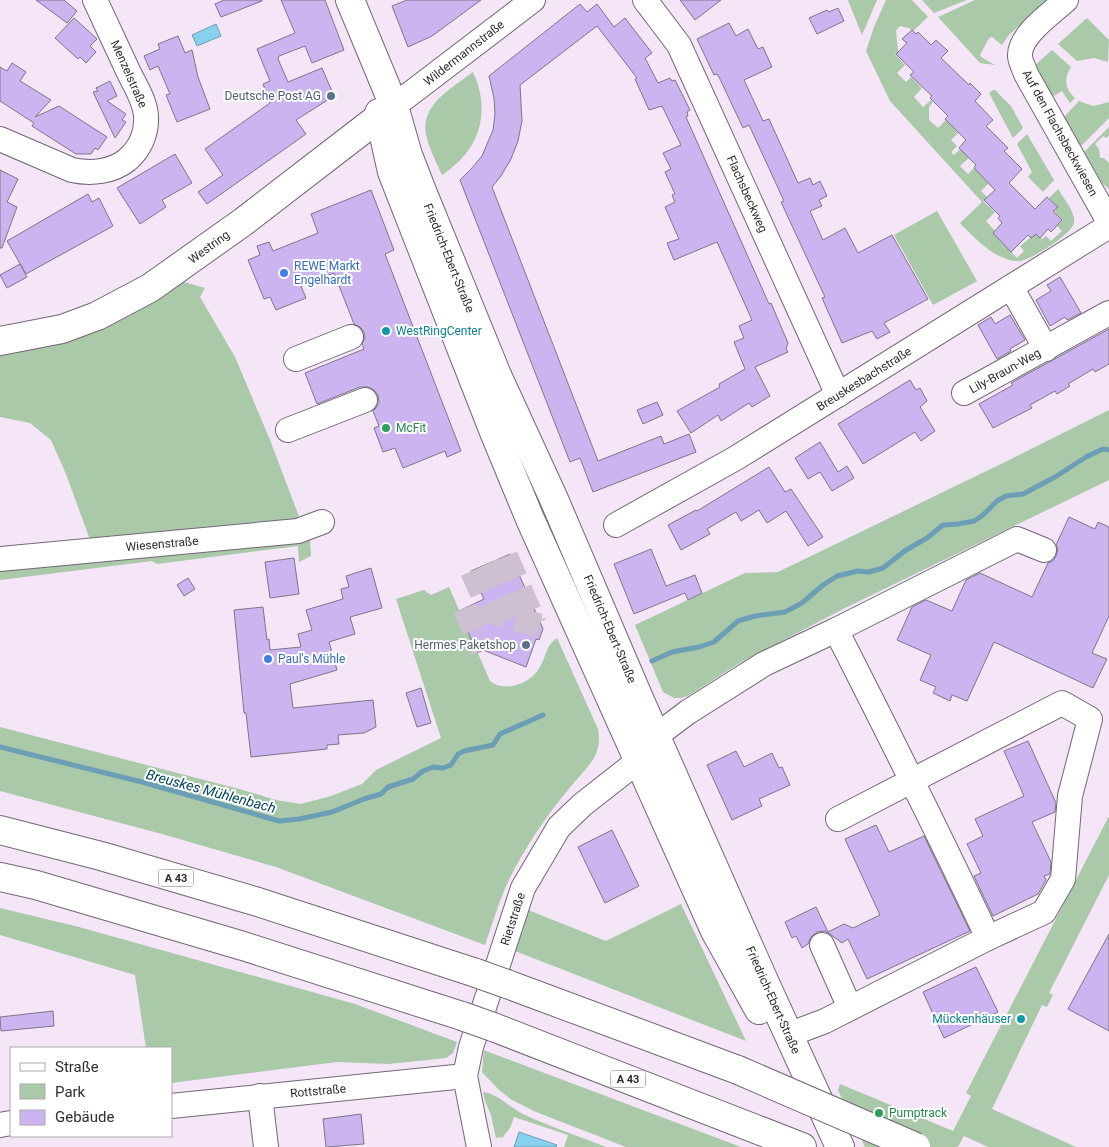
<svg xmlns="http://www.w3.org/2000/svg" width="1109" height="1147" font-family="Roboto,sans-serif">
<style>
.green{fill:#a9c9a8}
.water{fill:#85d1ee;stroke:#6c9fb6}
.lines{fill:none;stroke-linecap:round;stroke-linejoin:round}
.stream{stroke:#6c9fb6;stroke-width:5}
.building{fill:#cbb4ef;stroke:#7d7689}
.minor-tunnel{stroke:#cdc0d0;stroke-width:24;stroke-dasharray:24 12;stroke-linecap:butt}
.minor-casing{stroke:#736676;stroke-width:26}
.major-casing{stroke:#736676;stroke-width:30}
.highway-casing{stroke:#736676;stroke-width:30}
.minor{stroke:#fff;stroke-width:24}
.major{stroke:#fff;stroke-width:28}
.highway{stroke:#fff;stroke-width:28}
.highway-bridge-casing{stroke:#736676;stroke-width:30;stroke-linecap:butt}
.highway-bridge{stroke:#fff;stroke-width:28}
.service-dot{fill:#5c6f8a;stroke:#fff;stroke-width:2}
.shop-dot{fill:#3f7fe0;stroke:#fff;stroke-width:2}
.culture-dot{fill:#0f9aa8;stroke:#fff;stroke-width:2}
.leisure-dot{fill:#2e9e5b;stroke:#fff;stroke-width:2}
.labels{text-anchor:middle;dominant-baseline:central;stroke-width:4;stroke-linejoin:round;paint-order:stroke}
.shield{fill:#fff;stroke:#6f6b70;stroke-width:1}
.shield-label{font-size:11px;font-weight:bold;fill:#312b32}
.street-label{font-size:12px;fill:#312b32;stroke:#fff}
.service-label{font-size:12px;fill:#4e5e75;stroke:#fff;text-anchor:end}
.shop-label{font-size:12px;fill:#366cbe;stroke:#fff;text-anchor:start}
.culture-label{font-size:12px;fill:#0d838f;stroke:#fff;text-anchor:start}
.leisure-label{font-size:12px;fill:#27864d;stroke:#fff;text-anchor:start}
.water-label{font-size:14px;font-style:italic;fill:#01465a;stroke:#fff}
</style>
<rect width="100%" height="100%" fill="#f4e5f7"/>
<g class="green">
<polygon points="848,0 877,0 862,35 849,3"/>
<path d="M886,0H912L928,17L913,31L909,28L900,26L896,30L898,52L895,54L905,65L897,73L906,82L911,77L922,88L914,97L923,107L931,100L933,102L929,107V120L938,128L946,120L958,133L951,140L957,146L951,152L954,155L960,149L969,158L960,166L968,174L974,168L989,183L981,191L987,197L983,201L995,212L986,221L995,231L993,233L1017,258L1024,251L1020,246L1035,234L1042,239L1046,236L1051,241L1062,231L1057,226L1063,220L1054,211L1058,207L1049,198L1058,189C1063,198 1076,212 1074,223C1071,235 1033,258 1021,261C1017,261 1013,261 1010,260C990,255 974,237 960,223L982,202L890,101L866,51L874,27Z"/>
<polygon points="922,0 967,0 934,13"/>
<polygon points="975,0 1047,0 1008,36 1002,45 992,37 989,38 980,55 981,57 995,65 980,63 938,17"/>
<polygon points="1087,18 1109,40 1108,62 1094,58 1077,61 1058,44"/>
<path d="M1052,50L1071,67C1064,78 1064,88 1075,98L1070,103L1062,91L1052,97L1034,66Z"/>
<path d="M473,72C492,113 479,151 442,175C436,162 429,148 426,134C420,104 454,87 473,72Z"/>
<polygon points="993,90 995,90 1011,106 1023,128 1013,138 989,93"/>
<polygon points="1079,101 1093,106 1109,102 1109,118 1081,146 1064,117"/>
<polygon points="1109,127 1109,135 1106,138 1103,136 1095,144 1099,149 1100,158 1104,158 1109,163 1109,189 1102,183 1084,152"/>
<polygon points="1027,134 1054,180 1043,192 1028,177 1032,172 1017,144"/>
<polygon points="937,211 977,281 933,305 894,235"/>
<polygon points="184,282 205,288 200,297 235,357 270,440 303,527 92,545 66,474 51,440 30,423 0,417 0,351"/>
<polygon points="1109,410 1109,480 845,608 738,664 688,696 681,698 674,698 663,692 635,625 745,573 778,572 1003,463"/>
<polygon points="308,538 310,541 311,556 299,562 298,546 157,564 152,561 0,580 0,563"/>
<path d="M449,587L490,681C505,693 531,684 540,667C547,655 545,647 557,638L598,729C603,755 588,766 572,785C547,815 524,848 507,884C498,904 492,925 485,945L276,867L162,834L0,791V727L243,790L276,800L301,804L331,796L362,784L376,770L441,738L396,599L424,590L431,595Z"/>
<polygon points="1109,816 1109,875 1049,993 1053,995 1047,1007 1042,1005 992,1109 1076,1147 988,1147 964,1136 958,1147 865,1147 838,1090 840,1084 953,1131 971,1096 966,1093"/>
<polygon points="681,904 746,1041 515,951 528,910 606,941"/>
<polygon points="0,908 79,927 355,1004 457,1042 453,1053 446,1058 389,1064 337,1062 171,1083 171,1048 146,1048 135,975 0,935"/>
<polygon points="484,1050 486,1051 741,1147 626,1147 536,1112 512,1100 499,1090 482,1072"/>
<path d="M483,1092C498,1094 509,1107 523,1114C550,1127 579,1136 606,1147H564L568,1135L514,1117L510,1128L502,1138L501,1137L496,1138L491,1115L485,1101Z"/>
</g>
<g class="water">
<polygon points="216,24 221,36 197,46 192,35"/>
<polygon points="519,1132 557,1145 556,1147 514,1147"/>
</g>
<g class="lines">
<g class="stream">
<polyline points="652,661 672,652 699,647 714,642 738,621 755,616 785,612 802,603 823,585 837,576 858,571 869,572 883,568 906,550 927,538 943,525 958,524 974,521 983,515 997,501 1006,496 1023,494 1055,477 1086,457 1103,449 1109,450"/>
<polyline points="0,747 142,782 279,821 299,819 332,812 364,799 381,794 388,787 413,779 423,771 433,767 443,768 451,765 458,754 464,751 493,745 500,734 543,715"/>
</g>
</g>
<g class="building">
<polygon points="36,0 64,0 77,11 67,23"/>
<polygon points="224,0 262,0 262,1 221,17 215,4"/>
<polygon points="281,0 325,0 344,50 312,63 305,46 279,56 278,59 288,82 322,68 334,96 296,120 306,134 207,204 198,192 223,175 205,149 270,103 263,84 270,81 257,49 295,33"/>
<polygon points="407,0 481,0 432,36 408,47 392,6"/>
<polygon points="680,0 721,0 695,20"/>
<polygon points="580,4 587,12 597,4 614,27 625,18 652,53 645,58 658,83 670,78 672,81 675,80 690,110 687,112 688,116 686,117 769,304 771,303 788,343 786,349 788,352 755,367 770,396 752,407 749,403 721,421 718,415 691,433 677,411 720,387 719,384 745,369 734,342 744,338 739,326 752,320 717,242 674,260 667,243 679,239 665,207 675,202 672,195 675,194 665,172 671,169 663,153 681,145 662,106 649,110 635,79 637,78 597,26 520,85 522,121 518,141 511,159 501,176 492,187 598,461 661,436 664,444 689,434 696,452 593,492 580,458 570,462 460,180 471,169 482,156 493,130 495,114 494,98 489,76"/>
<polygon points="838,8 844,21 817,34 809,18 827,10 829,12"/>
<polygon points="74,18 97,39 90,46 96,52 86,63 80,57 78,59 55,38"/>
<polygon points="729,23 736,36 748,29 758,49 763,47 772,67 744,80 763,121 769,119 798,183 810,178 813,185 820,181 827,196 819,200 822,206 810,211 823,240 845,228 858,253 892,235 928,299 884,323 890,332 877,339 872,331 842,343 822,298 825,297 781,202 784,201 749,125 743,128 719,77 717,74 714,75 697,39"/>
<polygon points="912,30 916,34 918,32 931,45 936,40 948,51 941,58 969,85 970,83 981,94 975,101 993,120 986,126 1008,148 1004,151 1022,169 1009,183 1035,209 1047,197 1058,207 1053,211 1062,220 1051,232 1048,229 1040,238 1036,234 1031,238 1028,235 1011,252 993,233 1002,223 998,218 1000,216 984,200 995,190 974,168 976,165 959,148 966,140 945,119 948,116 930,98 932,96 910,75 914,72 896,54 907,43 902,39"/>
<polygon points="178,36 185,53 192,50 198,77 210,109 177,122 166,95 170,94 158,66 150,70 144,56 160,49 158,44"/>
<polygon points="12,63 26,72 20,81 51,100 35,117 59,106 107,137 98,150 95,148 91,154 76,154 32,126 34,123 0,101 0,67 7,71"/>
<polygon points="110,81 117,96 107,101 126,114 122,120 126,122 115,138 93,92 98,91 96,88"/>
<polygon points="175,154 192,183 162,200 166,207 140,224 117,188"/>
<polygon points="0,170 18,179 7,202 17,207 2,248 0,248"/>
<polygon points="371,190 394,250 385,254 461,451 447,457 445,451 403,468 395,448 383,452 374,428 379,426 373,411 376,408 379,402 378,395 374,390 368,387 360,387 317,404 305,373 364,349 362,344 365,338 364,332 360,327 354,324 334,273 301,286 306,298 276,310 270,297 264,299 248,260 260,255 257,246 269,242 273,251 318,233 311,214"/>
<polygon points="88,194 92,202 99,198 113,226 26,274 7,241"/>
<polygon points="20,264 27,277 7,288 0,275"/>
<polygon points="1060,277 1081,313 1067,320 1065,317 1050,326 1036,300 1051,291 1047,285"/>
<polygon points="1010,315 1025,340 1010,349 1011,351 997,359 978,325 991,317 995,324"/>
<polygon points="1109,329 1109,364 1095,372 1093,369 1068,384 1070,386 1057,394 1055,391 1030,405 1032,408 993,428 979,404 1013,385 1011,383"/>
<polygon points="910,380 916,390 920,388 927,401 920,407 935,431 921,441 915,432 863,464 838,424"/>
<polygon points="657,402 663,415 643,424 637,410"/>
<polygon points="820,442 838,472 847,466 854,478 832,491 820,472 808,479 795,458"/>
<polygon points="769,467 785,492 791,489 823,537 808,546 786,511 767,523 759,510 741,521 736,512 707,529 710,534 681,550 668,525 696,510 697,511"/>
<polygon points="1069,517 1095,529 1098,522 1109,527 1109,616 1092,653 1107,659 1093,688 994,642 967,701 952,695 950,701 933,693 936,687 920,680 931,655 897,640 912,607 926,600 952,611 966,580 980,573 1032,597 1048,563 1053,561 1056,556 1058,549 1056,545"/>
<polygon points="651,549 666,586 695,575 702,593 688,600 685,593 634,614 614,564"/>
<polygon points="510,554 543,629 539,640 536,639 526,667 483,650 477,653 459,611 484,599 471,571"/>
<polygon points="294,558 299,594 270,598 265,562"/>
<polygon points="371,568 382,608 350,617 355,634 329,642 337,670 290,684 293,708 373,700 376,727 364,733 338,735 339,744 327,745 327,749 251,757 246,713 244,713 234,610 263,607 267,640 269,639 270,650 301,647 298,634 312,630 306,610 343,599 341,589 349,587 346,576"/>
<polygon points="188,578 195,589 184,596 177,585"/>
<polygon points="421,688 431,723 417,727 406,693"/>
<polygon points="1028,741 1056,803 1055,812 1032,822 1051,862 1050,874 1044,876 1046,880 1038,894 993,916 974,876 981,873 967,844 983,836 975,819 1024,796 1004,751"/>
<polygon points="736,751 744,767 772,753 779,768 782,767 790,785 759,799 762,806 732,820 707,765"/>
<polygon points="876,825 889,852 924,836 970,931 867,979 848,939 842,943 830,934 824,931 817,932 811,937 808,944 802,948 796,936 792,938 785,922 816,907 828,932 844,924 853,928 880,915 845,839"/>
<polygon points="612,830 639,886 605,903 578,847"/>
<polygon points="1109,934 1109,1031 1068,1009"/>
<polygon points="976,967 998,1012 944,1038 923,992"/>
<polygon points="53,1011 54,1026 1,1031 0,1017"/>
<polygon points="361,1114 364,1144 326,1147 323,1119"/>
</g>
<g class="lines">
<g class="minor-tunnel">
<polyline points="506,556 535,624"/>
<polyline points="487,564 513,618"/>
<polyline points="472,571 490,612 541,626"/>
<polyline points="465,608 483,650"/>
</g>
<defs>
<g id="minor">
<polyline points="645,0 679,45 838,395"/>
<path d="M1066,0C1052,13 1019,35 1020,56C1020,61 1024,68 1026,74L1109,222"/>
<polyline points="394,106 533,0"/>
<path d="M0,139L72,170C91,174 112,172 127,160C140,149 147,133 146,116C145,101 136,87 129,73C118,49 106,24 95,0"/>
<polyline points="1011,287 1046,349"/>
<polyline points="296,359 351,337"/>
<polyline points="964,393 1109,313"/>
<polyline points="288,430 365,400"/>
<polyline points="616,525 736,458 1109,226"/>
<polyline points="0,559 298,531 322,522"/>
<path d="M836,630C888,732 939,834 988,938L1044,912L1063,879L1070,796L1090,719L1062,703L838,819"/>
<polyline points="822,945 850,1008"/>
<polyline points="788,1035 825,1021 988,938"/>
<polyline points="260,1096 266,1147"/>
<polyline points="171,1106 465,1076"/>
<polyline points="0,1125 11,1123"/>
<polyline points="479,1147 465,1076 471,1047 523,888 559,827 582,805 638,761 656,736 688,712 764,664 836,630 1017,539 1044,550"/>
</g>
<g id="major">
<polyline points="350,0 394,106 408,155 422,191 497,375 553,497 638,696 765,983 840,1147"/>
<polyline points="379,113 392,172 494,432 530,519 715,931 759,1010"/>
<polyline points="0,341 62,329 97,316 150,288 243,222 391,108"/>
</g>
<g id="highway">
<polyline points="0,830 101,856 258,902 476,973"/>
<polyline points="0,877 36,885 243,946 462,1016"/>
<polyline points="507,984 738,1070"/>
<polyline points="493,1027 802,1147"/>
</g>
</defs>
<use href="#minor" class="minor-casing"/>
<use href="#major" class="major-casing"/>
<use href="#highway" class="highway-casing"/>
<use href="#minor" class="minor"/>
<use href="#major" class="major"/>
<use href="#highway" class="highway"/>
<defs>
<g id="highway-bridge">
<polyline points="476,973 507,984"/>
<polyline points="462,1016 493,1027"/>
<polyline points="738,1070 916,1147"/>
</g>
</defs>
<use href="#highway-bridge" class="highway-bridge-casing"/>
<use href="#highway-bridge" class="highway-bridge"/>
</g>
<g class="service-dot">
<circle cx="331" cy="96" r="5"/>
<circle cx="526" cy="645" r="5"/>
</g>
<g class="shop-dot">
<circle cx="284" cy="273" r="5"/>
<circle cx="268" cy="659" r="5"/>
</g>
<g class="culture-dot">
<circle cx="386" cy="331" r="5"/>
<circle cx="1021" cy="1019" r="5"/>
</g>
<g class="leisure-dot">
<circle cx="386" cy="428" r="5"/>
<circle cx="879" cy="1113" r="5"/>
</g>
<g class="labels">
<g class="shield">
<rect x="158.5" y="869.5" width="35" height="17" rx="4"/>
<rect x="610.5" y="1070.5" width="35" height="17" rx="4"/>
</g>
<g class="shield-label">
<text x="176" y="878">A 43</text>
<text x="628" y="1079">A 43</text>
</g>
<g class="street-label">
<text transform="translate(464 53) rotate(-38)">Wildermannstraße</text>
<text transform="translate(129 74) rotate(66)">Menzelstraße</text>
<text transform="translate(1060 133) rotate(61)">Auf den Flachsbeckwiesen</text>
<text transform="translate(747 194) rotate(66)">Flachsbeckweg</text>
<text transform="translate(209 247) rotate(-36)">Westring</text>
<text transform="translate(449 258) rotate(68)">Friedrich-Ebert-Straße</text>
<text transform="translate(1005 371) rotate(-29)">Lily-Braun-Weg</text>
<text transform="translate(864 379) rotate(-32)">Breuskesbachstraße</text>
<text transform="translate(162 544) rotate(-5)">Wiesenstraße</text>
<text transform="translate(610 629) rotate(67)">Friedrich-Ebert-Straße</text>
<text transform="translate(513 919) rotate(-72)">Rietstraße</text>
<text transform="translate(773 1000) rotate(66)">Friedrich-Ebert-Straße</text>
<text transform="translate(318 1091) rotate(-5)">Rottstraße</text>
</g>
<g class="service-label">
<text x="321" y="96">Deutsche Post AG</text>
<text x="516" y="645">Hermes Paketshop</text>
</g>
<g class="shop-label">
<text x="294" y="266">REWE Markt<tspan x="294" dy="14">Engelhardt</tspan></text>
<text x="278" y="659">Paul's Mühle</text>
</g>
<g class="culture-label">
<text x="396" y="331">WestRingCenter</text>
<text x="1011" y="1019" text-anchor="end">Mückenhäuser</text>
</g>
<g class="leisure-label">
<text x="396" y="428">McFit</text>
<text x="889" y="1113">Pumptrack</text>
</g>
<g class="water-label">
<text transform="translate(211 791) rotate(15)">Breuskes Mühlenbach</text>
</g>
</g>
<rect x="10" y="1047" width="162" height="90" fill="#ffffff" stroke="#adaaad"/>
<rect x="20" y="1063" width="25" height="8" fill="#ffffff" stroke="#adaaad"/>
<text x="55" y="1072" font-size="15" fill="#312b32">Straße</text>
<rect x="20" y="1084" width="25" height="15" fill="#a9c9a8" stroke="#adaaad"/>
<text x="55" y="1097" font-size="15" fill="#312b32">Park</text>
<rect x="20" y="1110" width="25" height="15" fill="#cbb4ef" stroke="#adaaad"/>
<text x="55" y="1122" font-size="15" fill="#312b32">Gebäude</text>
</svg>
